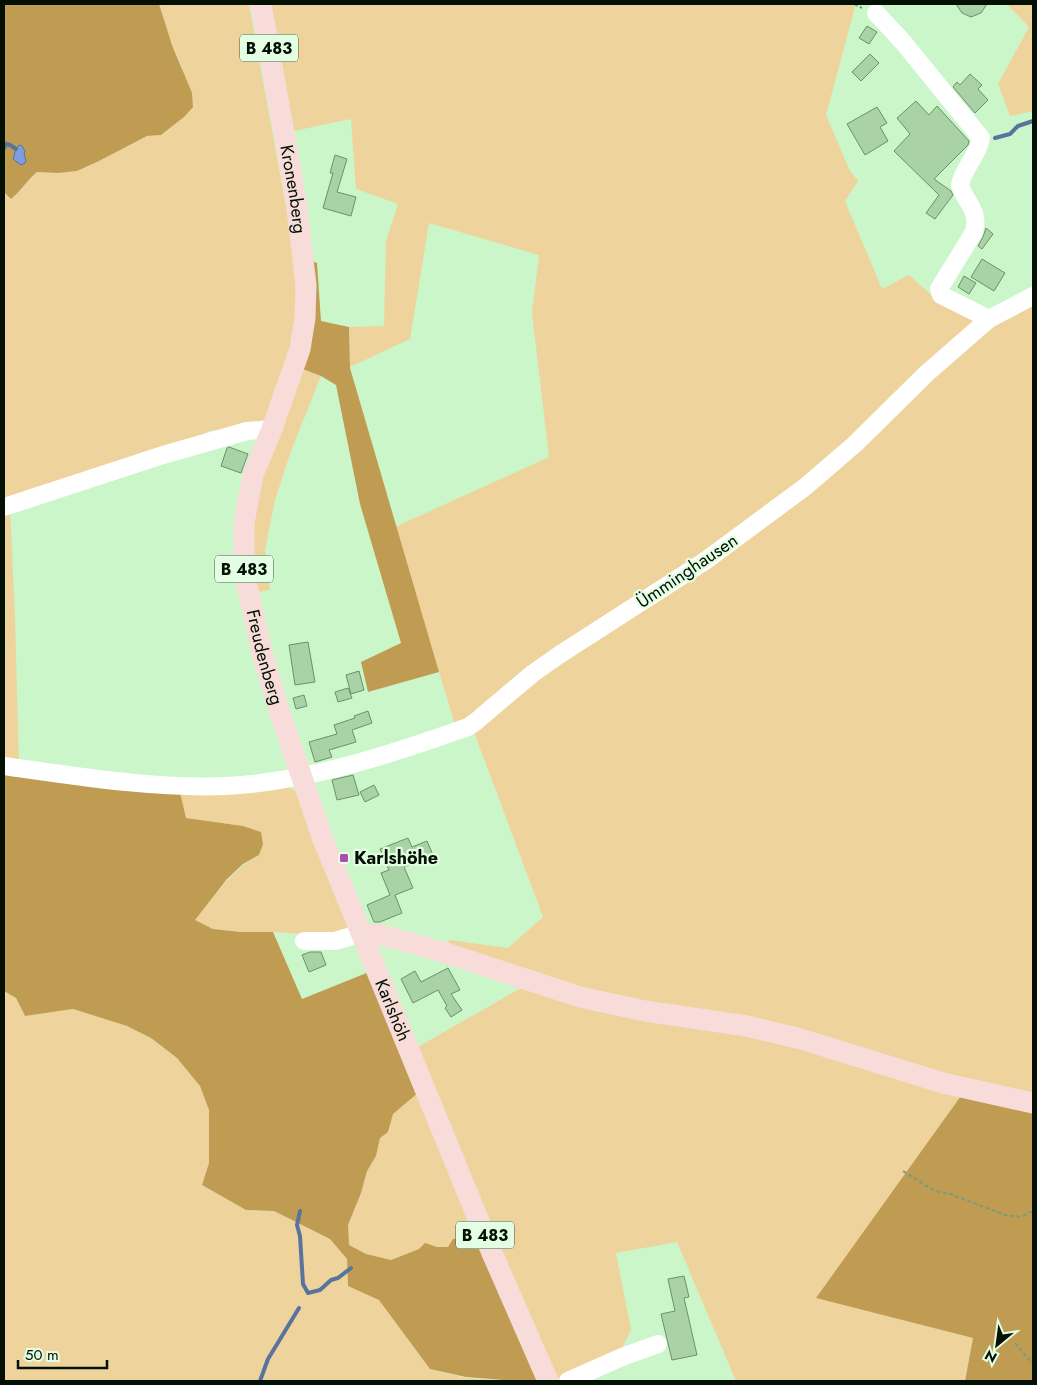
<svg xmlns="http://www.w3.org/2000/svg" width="1037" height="1385" font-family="Jost,sans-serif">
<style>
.green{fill:#efd39c}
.forest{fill:#c09c53}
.water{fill:#7d9dde;stroke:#58739c}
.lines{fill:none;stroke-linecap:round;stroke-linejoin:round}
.stream{stroke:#58739c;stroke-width:4}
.building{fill:#a9d3a7;stroke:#6a9168}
.path{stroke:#7c9b7b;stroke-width:2;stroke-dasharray:4 2.5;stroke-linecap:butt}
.minor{stroke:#fff;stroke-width:18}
.major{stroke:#f7dcda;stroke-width:21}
.poi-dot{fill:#ac4db6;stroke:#e4fee3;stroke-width:2}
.labels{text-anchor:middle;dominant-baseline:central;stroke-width:4.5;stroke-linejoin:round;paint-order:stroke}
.shield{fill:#e4fee3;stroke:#465746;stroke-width:1}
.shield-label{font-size:16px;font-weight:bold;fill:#031003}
.street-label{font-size:18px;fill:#031003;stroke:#e4fee3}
.poi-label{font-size:18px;font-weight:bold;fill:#031003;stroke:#e4fee3;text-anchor:start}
</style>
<rect width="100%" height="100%" fill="#cbf6c9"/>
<g class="green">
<path d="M159,4H249L296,262L298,308L294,343L267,419L260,424L209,431L198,438L4,504V192L11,199C21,191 27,180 37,172L58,173L77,171L99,161L147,136L161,135L184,117L182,67L164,26Z"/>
<polygon points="267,4 850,4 855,7 826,115 849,169 858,181 845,201 882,289 909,275 939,302 984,320 1033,296 1033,1103 687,1017 446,953 449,940 508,948 543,917 474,732 456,728 395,527 549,457 532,313 539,255 429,223 410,339 350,367 349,327 384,326 386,241 398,204 356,189 351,119 289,132"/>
<polygon points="1007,4 1033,4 1033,111 1010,116 998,84 1029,27"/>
<polygon points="300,368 321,376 291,451 275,500 265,550 270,590 253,593 249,563 258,487"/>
<polygon points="10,507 15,617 19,766 4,764 4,509"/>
<path d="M285,785L297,792L350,928L342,934H300L273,932H240L213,929L194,920C217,894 229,872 259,855L260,832L243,826L186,818L180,792Z"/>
<polygon points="528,984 747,1029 963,1093 817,1298 973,1338 965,1381 736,1381 677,1242 616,1253 631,1330 618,1356 569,1378 557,1381 416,1048"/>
<polygon points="4,991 16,998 25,1016 73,1009 127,1026 151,1038 177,1058 200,1086 209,1110 209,1163 202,1185 246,1210 274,1211 330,1239 347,1259 348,1286 379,1299 430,1369 466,1378 514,1381 4,1381"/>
<polygon points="419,1092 480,1236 448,1247 419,1249 391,1260 366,1254 348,1246 348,1225 361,1193 367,1171 376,1156 380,1137 388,1132 393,1114"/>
</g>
<g class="forest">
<path d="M4,4H159L172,45L192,93L193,107L184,117L161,135L147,136L99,161L77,171L58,173L37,172C27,180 21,191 11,199L4,192Z"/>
<polygon points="312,261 317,263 321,321 349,327 350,368 439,672 368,692 361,662 401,643 360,504 336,385 321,376 300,368"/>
<polygon points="4,770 180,792 186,818 243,826 261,832 263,844 259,855 243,864 227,879 195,920 213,929 240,932 273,932 302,999 369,972 419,1092 393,1114 388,1132 380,1138 376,1156 367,1171 361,1193 348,1225 349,1245 366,1254 391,1260 419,1249 425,1243 437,1247 448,1247 453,1239 480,1236 541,1381 515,1381 466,1377 430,1369 379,1300 348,1286 347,1259 330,1239 274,1211 246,1210 202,1185 209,1163 209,1110 200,1086 177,1058 151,1038 127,1026 73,1009 25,1016 16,998 4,991"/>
<polygon points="963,1093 1033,1109 1033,1381 965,1381 973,1338 816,1298"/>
</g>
<polygon class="water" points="19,145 22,146 25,151 24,154 26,161 25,163 21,165 13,159 16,149"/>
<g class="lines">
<g class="stream">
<polyline points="995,138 1010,134 1018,126 1033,121"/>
<polyline points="4,148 6,144 10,145 16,149"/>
<polyline points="300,1211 297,1225 300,1236 303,1284 308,1293 320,1290 331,1280 338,1278 351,1268"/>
<polyline points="260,1381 268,1359 299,1308"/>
</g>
</g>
<g class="building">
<polygon points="956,4 987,4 981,13 971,17 962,13"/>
<polygon points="867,26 877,32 869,44 859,38"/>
<polygon points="870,54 879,63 861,81 852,72"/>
<polygon points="970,74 982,85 978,89 988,100 975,113 953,87 957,82 960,85"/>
<polygon points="916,101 929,115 937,106 969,141 968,145 934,179 951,191 953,195 935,219 926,213 939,195 894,151 910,134 897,118"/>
<polygon points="877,107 887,123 880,127 888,141 865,155 847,124"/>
<polygon points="335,155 347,159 337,192 356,197 351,216 323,208 333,173 330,173"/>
<polygon points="986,228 993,234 982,249 978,246 983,237"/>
<polygon points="982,259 1005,273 994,291 971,277"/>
<polygon points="964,276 976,283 969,294 958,287"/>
<polygon points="229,447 248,454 241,473 221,466 227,448"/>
<polygon points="308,642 315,682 295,685 289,645"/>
<polygon points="359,671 364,690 351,694 346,675"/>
<polygon points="348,688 352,698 338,702 335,692"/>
<polygon points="304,695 307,706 296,709 293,698"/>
<polygon points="368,711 372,723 352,730 356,742 329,750 332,757 315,762 309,742 337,734 334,725 355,718 354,716"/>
<polygon points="353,775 359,795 337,800 332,780"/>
<polygon points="374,785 379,795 365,802 360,792"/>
<polygon points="408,838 412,847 427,841 433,855 404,867 413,888 395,895 402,913 380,922 374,922 367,905 390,895 381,873 389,870 380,849"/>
<polygon points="310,952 321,952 326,965 309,972 302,955"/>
<polygon points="448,968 460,990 451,994 462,1010 451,1017 445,1008 447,1006 438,990 413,1003 401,979 415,971 421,982"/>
<polygon points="684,1276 689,1297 684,1298 697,1355 672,1360 661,1314 675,1311 668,1279"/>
</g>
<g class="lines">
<g class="path">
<polyline points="854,4 862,8"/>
<polyline points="903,1171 935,1191 950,1194 1005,1215 1021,1217 1033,1211"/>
<polyline points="1015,1343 1033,1364"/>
</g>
<g class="minor">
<path d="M876,13L903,42L981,138C978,156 963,168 960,185C966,204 980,210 974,232L939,289L941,295L989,319"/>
<polyline points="4,507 163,455 247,431 272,429"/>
<path d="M4,766C76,776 153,789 226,786C307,782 392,754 468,727L474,723L532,674L559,655L705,561L805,487L855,444L927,373L989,319L1033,296"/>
<polyline points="304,941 335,941 362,933"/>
<polyline points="568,1381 622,1357 658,1344"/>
</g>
<g class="major">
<path id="s1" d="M261,4L296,200L306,285L305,318L300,349L272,429L253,475L244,523V572L262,653L279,710L322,837L492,1253L548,1381"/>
<polyline points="362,933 382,935 446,953 580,997 645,1011 747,1026 801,1039 943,1083 1033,1103"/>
</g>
</g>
<rect class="poi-dot" x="339" y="853" width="10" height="10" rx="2.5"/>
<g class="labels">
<g class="shield">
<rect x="240" y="34.5" width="58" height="27" rx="4"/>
<rect x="215" y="555.5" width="58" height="27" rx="4"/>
<rect x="456" y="1221.5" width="58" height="27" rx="4"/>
</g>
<g class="shield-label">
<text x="269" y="48">B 483</text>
<text x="244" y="569">B 483</text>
<text x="485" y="1235">B 483</text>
</g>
<g class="street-label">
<text stroke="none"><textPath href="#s1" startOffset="188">Kronenberg</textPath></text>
<text transform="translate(687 571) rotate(-34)">Ümminghausen</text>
<text stroke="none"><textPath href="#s1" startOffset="669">Freudenberg</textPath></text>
<text stroke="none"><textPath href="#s1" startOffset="1045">Karlshöh</textPath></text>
</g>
<g class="poi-label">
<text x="354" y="858">Karlshöhe</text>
</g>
</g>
<rect width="1037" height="1385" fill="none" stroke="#031003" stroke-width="10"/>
<g transform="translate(997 1345) rotate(209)" stroke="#e4fee3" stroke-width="4" paint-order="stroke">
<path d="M0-4L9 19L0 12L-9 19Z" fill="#031003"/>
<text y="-8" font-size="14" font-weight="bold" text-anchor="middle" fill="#031003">N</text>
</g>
<path d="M18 1360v8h89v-8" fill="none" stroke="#031003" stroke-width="2.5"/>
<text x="25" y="1360" font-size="15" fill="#031003" stroke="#e4fee3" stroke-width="4" paint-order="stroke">50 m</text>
</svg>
